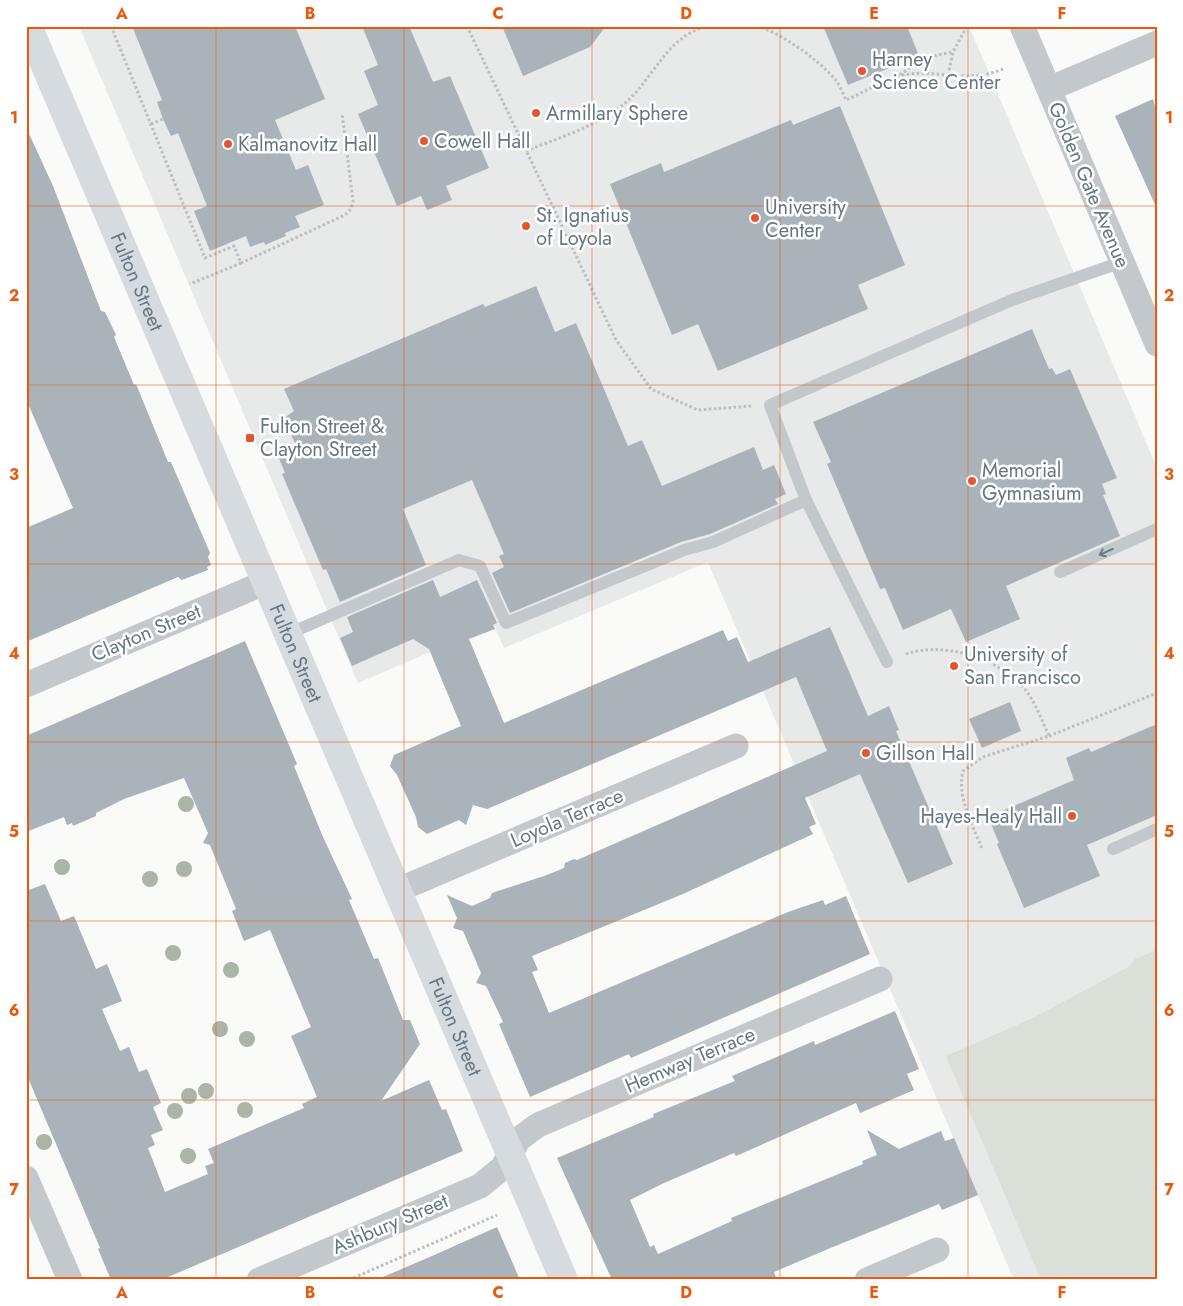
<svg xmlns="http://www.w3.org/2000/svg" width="1183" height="1306" font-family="Jost,sans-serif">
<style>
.built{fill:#e8e9e9}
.green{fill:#dadfd7}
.building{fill:#aab3b9}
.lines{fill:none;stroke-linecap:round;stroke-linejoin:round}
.path{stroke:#bbbfc2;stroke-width:3;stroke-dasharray:2.5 2.5;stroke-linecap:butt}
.lane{stroke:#c3c8cc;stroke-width:12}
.street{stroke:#c3c8cc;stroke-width:25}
.secondary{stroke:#d6dbdf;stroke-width:28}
.tree{fill:#aab4a7}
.oneway{stroke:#6a7a87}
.grid{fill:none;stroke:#e8590c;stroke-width:1;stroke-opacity:0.55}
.poi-dot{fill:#e4572e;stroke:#fff;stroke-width:2}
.labels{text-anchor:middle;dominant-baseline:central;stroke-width:5;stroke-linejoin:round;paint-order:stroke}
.poi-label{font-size:20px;fill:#657683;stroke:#fff;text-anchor:start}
.street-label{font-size:20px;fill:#657683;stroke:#fff}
.neatline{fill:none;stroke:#e8590c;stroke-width:2}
.grid-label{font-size:16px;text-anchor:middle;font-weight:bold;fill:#e8590c}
</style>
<rect width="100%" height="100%" fill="#fafaf8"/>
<polygon class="built" points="79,26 969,26 1157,468 1157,1280 1014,1280 708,562 504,648 494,625 358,683"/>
<polygon class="green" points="1157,950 1157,1280 1041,1280 946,1056 1035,1017 1130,966 1135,959"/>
<g class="building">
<polygon points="132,26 295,26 325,99 275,120 296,170 308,165 324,205 295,216 300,227 285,233 286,236 265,245 264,242 250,247 246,236 210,251 194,211 207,206 178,133 171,136 163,119 157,102 162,100"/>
<polygon points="362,26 409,26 433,82 450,76 489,168 446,186 452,200 427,210 421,196 397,206 358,114 378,105 364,71 378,65"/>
<polygon points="502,26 606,26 590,47 523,76"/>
<polygon points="823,26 907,26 919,56 848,85"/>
<polygon points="1153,99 1157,114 1157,209 1115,116"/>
<polygon points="840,106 905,265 858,285 868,309 718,371 698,324 672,335 610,184 661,163 664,172 791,120 793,125"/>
<polygon points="26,127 53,186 101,311 105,312 116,335 114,337 134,385 136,384 168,462 171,462 210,553 208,557 211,565 207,567 208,570 182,580 178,577 26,642 26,528 73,508 26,399"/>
<polygon points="536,286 555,332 576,323 628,446 642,440 662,486 754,447 763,470 774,465 786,494 775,499 778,504 710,534 681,542 510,613 492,573 504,567 499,556 504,554 472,480 403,509 426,565 340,602 326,569 323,570 282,474 285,473 278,456 297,448 284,418 294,411 284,389 483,304 485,307"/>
<polygon points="1032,329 1049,369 1052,368 1056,375 1070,369 1117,478 1102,484 1106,494 1103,495 1120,536 1006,586 1020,619 966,642 951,609 903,630 885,588 880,589 827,464 831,462 813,422"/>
<polygon points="433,580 440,597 477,580 497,623 493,625 495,629 469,639 504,723 723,630 728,641 737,637 748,662 830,627 868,716 889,706 899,730 896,731 953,864 908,883 860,774 805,798 816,824 809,827 813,834 683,894 532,956 538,970 532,972 549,1013 788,912 823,900 825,905 846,896 870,954 631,1058 629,1054 530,1097 499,1024 503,1022 486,986 476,983 481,973 463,931 453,928 457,918 447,895 472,906 490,898 492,893 547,875 564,868 565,863 574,859 577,860 827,751 796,677 487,809 473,805 466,825 459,820 427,834 418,827 416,817 397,775 390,766 394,755 461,726 429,649 413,639 352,666 340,638 353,632 347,617"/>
<polygon points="245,641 297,764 294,766 323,837 352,899 349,900 374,959 378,958 403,1020 410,1020 420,1044 381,1101 429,1080 442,1110 446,1109 463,1151 161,1280 111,1280 98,1249 100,1248 26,1073 26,891 45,884 61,921 74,916 96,969 107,964 122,1001 102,1009 120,1051 129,1047 139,1072 147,1069 161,1103 153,1107 163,1130 151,1135 155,1145 148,1148 165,1192 208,1174 205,1166 214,1163 208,1149 304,1108 302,1104 317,1097 291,1036 311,1027 270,930 244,941 232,911 236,909 210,845 203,843 208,833 184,778 124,799 96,813 96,816 73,826 72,823 67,825 64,817 26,832 26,736"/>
<polygon points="1010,702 1021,731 982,748 969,719"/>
<polygon points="1157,724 1157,815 1087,845 1100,876 1024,908 997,844 999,843 988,817 1074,780 1066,758 1089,748 1091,752"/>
<polygon points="895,1011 919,1069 907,1074 914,1090 860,1113 856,1103 736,1156 734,1153 664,1183 630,1200 650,1247 654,1245 658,1254 732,1221 731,1218 863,1164 862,1161 877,1155 867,1130 899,1149 941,1131 945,1141 954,1138 978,1195 942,1210 939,1204 828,1249 774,1272 777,1280 612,1280 557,1158 654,1117 653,1114 735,1081 732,1076 814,1041 815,1045"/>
<polygon points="497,1227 520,1280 376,1280 432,1256"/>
</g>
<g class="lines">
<g class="path">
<polyline points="111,26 205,258 234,246 241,263 190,284"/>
<polyline points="467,26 616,340 651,389 698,410 751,406"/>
<path d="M757,26C783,34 817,59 835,79C840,85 843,94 846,100C863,93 881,81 899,76C933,67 966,85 1003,69"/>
<polyline points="900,75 923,58 953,52"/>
<polyline points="948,75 953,52 967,26"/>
<polyline points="151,124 163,119"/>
<path d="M526,151C558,138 595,127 623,105C654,79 666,36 708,26"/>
<polyline points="241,263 345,215 351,209 353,201 342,113"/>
<path d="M906,654C944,641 998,658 1024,688C1035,702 1042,720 1049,736L983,757L963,771C957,798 972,823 982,849"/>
<polyline points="1049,736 1157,693"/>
<polyline points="349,1280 497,1215"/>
</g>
<g class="lane">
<polyline points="1060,572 1157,529"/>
<polyline points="288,634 459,560 480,566 506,623 684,550 713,542 806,500"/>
<polyline points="887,662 806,500 770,405 1012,300 1122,262"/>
<polyline points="1113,849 1157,829"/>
</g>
<g class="street">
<polyline points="1022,26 1157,344"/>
<polyline points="1049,89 1157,43"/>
<polyline points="26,685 266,582"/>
<polyline points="398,890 736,746"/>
<polyline points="26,1178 70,1280"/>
<polyline points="259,1280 480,1186 502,1168 519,1139 538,1125 880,979"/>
<polyline points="867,1280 937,1250"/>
</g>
<path class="secondary" id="s1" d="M28,26L564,1280"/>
</g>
<g class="tree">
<circle cx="186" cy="804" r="8"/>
<circle cx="62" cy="867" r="8"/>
<circle cx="184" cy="869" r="8"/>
<circle cx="150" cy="879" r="8"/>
<circle cx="173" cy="953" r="8"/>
<circle cx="231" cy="970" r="8"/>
<circle cx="220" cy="1029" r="8"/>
<circle cx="247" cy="1039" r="8"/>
<circle cx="206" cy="1091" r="8"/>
<circle cx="189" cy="1096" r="8"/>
<circle cx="245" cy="1110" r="8"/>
<circle cx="175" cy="1111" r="8"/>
<circle cx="44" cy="1142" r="8"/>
<circle cx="188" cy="1156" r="8"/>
</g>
<defs><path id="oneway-shaft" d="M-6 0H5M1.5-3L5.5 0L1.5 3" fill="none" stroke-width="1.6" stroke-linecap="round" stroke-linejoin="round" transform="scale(1.25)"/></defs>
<use class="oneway" href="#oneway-shaft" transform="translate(1106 552) rotate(156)"/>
<path class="grid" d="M216,26V1280M404,26V1280M592,26V1280M780,26V1280M968,26V1280M26,206H1157M26,385H1157M26,564H1157M26,742H1157M26,921H1157M26,1100H1157"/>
<g class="poi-dot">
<circle cx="862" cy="71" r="5"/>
<circle cx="536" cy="113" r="5"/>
<circle cx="424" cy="141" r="5"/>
<circle cx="228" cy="144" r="5"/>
<circle cx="755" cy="218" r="5"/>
<circle cx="526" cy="226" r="5"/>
<rect x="245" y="433" width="10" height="10" rx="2.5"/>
<circle cx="972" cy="481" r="5"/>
<circle cx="954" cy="666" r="5"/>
<circle cx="866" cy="753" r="5"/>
<circle cx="1072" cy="816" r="5"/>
</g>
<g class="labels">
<g class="poi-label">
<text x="872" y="59">Harney<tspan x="872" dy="23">Science Center</tspan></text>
<text x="546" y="113">Armillary Sphere</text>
<text x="434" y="141">Cowell Hall</text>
<text x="238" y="144">Kalmanovitz Hall</text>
<text x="765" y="207">University<tspan x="765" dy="23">Center</tspan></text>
<text x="536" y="215">St. Ignatius<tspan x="536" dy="23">of Loyola</tspan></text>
<text x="260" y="426">Fulton Street &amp;<tspan x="260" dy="23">Clayton Street</tspan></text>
<text x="982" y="470">Memorial<tspan x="982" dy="23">Gymnasium</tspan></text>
<text x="964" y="654">University of<tspan x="964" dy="23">San Francisco</tspan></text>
<text x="876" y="753">Gillson Hall</text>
<text x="1062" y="816" text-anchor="end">Hayes-Healy Hall</text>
</g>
<g class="street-label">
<text transform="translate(1089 185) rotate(67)">Golden Gate Avenue</text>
<text stroke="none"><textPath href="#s1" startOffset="278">Fulton Street</textPath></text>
<text transform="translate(146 633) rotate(-23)">Clayton Street</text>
<text stroke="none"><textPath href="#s1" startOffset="682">Fulton Street</textPath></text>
<text transform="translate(567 818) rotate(-23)">Loyola Terrace</text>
<text stroke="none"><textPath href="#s1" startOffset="1088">Fulton Street</textPath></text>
<text transform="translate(690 1060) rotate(-23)">Hemway Terrace</text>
<text transform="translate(390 1224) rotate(-23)">Ashbury Street</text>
</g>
</g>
<rect width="1183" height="1306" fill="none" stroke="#ffffff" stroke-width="55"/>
<rect x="28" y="28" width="1128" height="1250" class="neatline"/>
<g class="grid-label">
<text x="122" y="19">A</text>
<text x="310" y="19">B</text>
<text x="498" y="19">C</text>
<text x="686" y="19">D</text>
<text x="874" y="19">E</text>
<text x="1062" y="19">F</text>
<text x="14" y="123">1</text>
<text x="1169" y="123">1</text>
<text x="14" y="301">2</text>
<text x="1169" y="301">2</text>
<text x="14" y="480">3</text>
<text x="1169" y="480">3</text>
<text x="14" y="659">4</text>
<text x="1169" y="659">4</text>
<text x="14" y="837">5</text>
<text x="1169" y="837">5</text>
<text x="14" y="1016">6</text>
<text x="1169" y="1016">6</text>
<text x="14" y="1195">7</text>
<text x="1169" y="1195">7</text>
<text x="122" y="1298">A</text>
<text x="310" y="1298">B</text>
<text x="498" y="1298">C</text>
<text x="686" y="1298">D</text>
<text x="874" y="1298">E</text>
<text x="1062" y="1298">F</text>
</g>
</svg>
